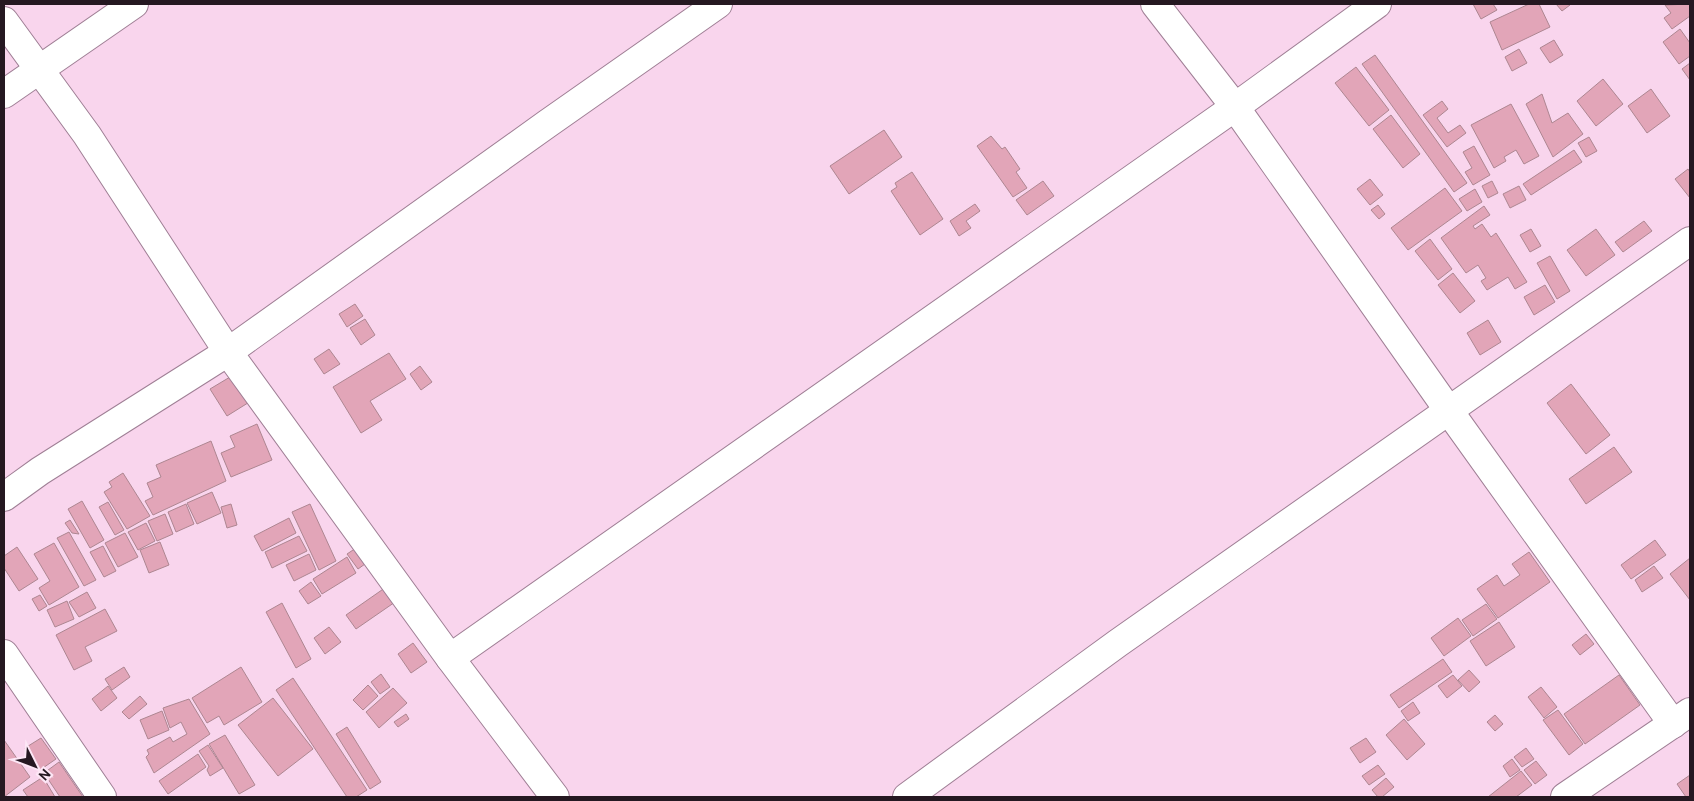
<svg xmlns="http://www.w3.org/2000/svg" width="1694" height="801" font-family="Cabin,sans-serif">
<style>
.building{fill:#e2a5b8;stroke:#ad8691}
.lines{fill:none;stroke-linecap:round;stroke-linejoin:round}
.minor-casing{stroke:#9f7f95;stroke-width:30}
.minor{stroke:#fff;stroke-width:28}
</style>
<rect width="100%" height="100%" fill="#f9d5ed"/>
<g class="building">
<polygon points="1473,4 1493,4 1497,10 1481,19"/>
<polygon points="1529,4 1539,4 1550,27 1502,50 1490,22"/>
<polygon points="1556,4 1570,4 1570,5 1562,11"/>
<polygon points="1690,4 1690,16 1672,29 1664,18 1671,13 1665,5"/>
<polygon points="1680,29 1690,43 1690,56 1679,64 1663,42"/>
<polygon points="1554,40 1563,55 1550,63 1540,48"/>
<polygon points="1519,49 1527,63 1512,71 1505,57"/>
<polygon points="1375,55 1467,183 1454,192 1362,64"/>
<polygon points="1690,63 1690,80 1682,69"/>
<polygon points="1356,67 1389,110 1369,126 1335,83"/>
<polygon points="1603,79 1623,104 1596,126 1577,101"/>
<polygon points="1651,89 1670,116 1647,133 1628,106"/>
<polygon points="1542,94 1552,123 1568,113 1583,134 1553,157 1526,104"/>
<polygon points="1442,101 1448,109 1437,118 1448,133 1460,125 1466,133 1447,147 1423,115"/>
<polygon points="1511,104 1539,156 1524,164 1516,150 1504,157 1506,161 1494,168 1471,125"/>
<polygon points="1391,115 1420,154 1403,168 1373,129"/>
<polygon points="884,130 902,157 849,194 830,166"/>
<polygon points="991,136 1002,149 1005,147 1020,169 1016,172 1027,188 1013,197 977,146"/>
<polygon points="1589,137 1597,151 1586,157 1578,143"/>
<polygon points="1474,146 1490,175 1473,185 1465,172 1472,168 1463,152"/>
<polygon points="1574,150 1582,162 1531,195 1523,184"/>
<polygon points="1688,169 1690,172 1690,198 1675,179"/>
<polygon points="912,172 943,219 920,235 891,191 897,187 895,183"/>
<polygon points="1370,179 1383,195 1370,205 1357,189"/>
<polygon points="1043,181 1054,196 1027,215 1016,200"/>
<polygon points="1492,181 1498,193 1488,198 1482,186"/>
<polygon points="1519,186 1526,200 1510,208 1503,194"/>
<polygon points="1445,188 1462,211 1408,250 1391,228"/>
<polygon points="1475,189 1482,202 1467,211 1459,199"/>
<polygon points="975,204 980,211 966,221 971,228 959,236 950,221"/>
<polygon points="1378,205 1385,214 1379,219 1371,210"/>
<polygon points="1484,206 1490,215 1473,226 1475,229 1482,224 1491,237 1496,233 1527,282 1515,289 1508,277 1487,290 1481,281 1486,278 1478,265 1466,273 1441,238"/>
<polygon points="1644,221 1652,231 1623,252 1615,242"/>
<polygon points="1531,229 1541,246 1530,252 1520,235"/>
<polygon points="1596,229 1615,255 1586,276 1567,250"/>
<polygon points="1430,239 1452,269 1438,280 1415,251"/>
<polygon points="1550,256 1570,291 1557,299 1537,263"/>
<polygon points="1453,273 1475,301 1460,313 1438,285"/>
<polygon points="1545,285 1555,302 1534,315 1524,297"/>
<polygon points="355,304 363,316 347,327 339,314"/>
<polygon points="365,319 375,335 361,345 350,328"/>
<polygon points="1488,320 1501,342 1480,355 1467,333"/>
<polygon points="329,349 340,364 324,374 314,359"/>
<polygon points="389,353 406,379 370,401 382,420 361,433 333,387"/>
<polygon points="420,366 432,382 421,390 410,374"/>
<polygon points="235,374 251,401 227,416 210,389"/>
<polygon points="1571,384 1610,435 1586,454 1547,403"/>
<polygon points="257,424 272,460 231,477 221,453 235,447 230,436"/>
<polygon points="211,441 226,481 153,515 145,501 153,497 147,483 161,477 156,465"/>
<polygon points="1614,447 1632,472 1586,504 1569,479"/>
<polygon points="123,473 150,516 127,529 104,492 112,487 109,482"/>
<polygon points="212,492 221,513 197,524 187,503"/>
<polygon points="82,501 104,540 90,548 68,509"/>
<polygon points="108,502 124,530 115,535 99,507"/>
<polygon points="186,504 194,524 176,532 168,512"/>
<polygon points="231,504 237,525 227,528 221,507"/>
<polygon points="310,504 336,561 319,570 292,512"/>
<polygon points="165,514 173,534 157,541 148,521"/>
<polygon points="289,518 296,533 262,551 254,536"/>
<polygon points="70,520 79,534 72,533 65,523"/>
<polygon points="146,523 155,541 138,550 128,532"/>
<polygon points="69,532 96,580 84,586 57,538"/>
<polygon points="125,533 138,557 118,567 105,543"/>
<polygon points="299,536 307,551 272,568 265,552"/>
<polygon points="1655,540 1666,555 1631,579 1621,565"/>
<polygon points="160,542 169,565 149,573 140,550"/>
<polygon points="54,543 79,587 49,605 39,588 50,581 34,554"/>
<polygon points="103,546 116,571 104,577 90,552"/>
<polygon points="17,547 38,579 19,591 4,568 4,556"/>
<polygon points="356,548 372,559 358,569 347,554"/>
<polygon points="1529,552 1550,582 1498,618 1477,589 1497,575 1504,586 1520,575 1512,564"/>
<polygon points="309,554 316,570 294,581 286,565"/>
<polygon points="347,557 356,573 322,594 313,579"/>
<polygon points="1690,558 1690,600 1670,574"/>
<polygon points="1654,566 1663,578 1642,592 1635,580"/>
<polygon points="311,582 321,596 308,604 299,591"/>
<polygon points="389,585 398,600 356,629 346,615"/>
<polygon points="87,592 96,608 79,617 69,602"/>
<polygon points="40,595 47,606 39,611 32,599"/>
<polygon points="67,601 74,619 55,627 47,610"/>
<polygon points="282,603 311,659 296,668 266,612"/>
<polygon points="1486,604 1497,619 1473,636 1462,620"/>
<polygon points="105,609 117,631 85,647 92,661 74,670 56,635"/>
<polygon points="1458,618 1471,636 1444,656 1431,638"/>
<polygon points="1499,622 1515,647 1486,666 1470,641"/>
<polygon points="329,627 341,642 325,654 314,638"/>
<polygon points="1586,634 1594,644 1580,655 1572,645"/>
<polygon points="413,643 427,662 411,673 398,654"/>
<polygon points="1443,659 1452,672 1399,708 1390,695"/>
<polygon points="124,667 130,677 112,690 105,679"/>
<polygon points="241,667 262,702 224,725 219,716 207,723 192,698"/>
<polygon points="1469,670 1480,682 1469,692 1458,680"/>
<polygon points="381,674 390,687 380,694 371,682"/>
<polygon points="1453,675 1462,686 1447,698 1438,686"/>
<polygon points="1619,675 1640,705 1585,744 1564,714"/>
<polygon points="293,678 367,790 356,797 347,797 276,690"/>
<polygon points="368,685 378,696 363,710 353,700"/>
<polygon points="108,686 117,698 101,711 92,699"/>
<polygon points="1541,687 1557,707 1544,718 1528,697"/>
<polygon points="393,688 407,703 379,728 366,712"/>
<polygon points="140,696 147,704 129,719 122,712"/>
<polygon points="273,698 313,749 278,776 238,725"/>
<polygon points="189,699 210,734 154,773 146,757 149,754 147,750 170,737 173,742 187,734 181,722 170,728 163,708"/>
<polygon points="1413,702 1420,713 1408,721 1401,711"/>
<polygon points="1558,710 1583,744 1569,755 1543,720"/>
<polygon points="162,711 169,730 148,739 140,720"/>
<polygon points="406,714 409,719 398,727 394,722"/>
<polygon points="1495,715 1503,724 1495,731 1487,722"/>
<polygon points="1404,719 1425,744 1407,760 1386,735"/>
<polygon points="347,727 381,782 370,789 336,734"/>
<polygon points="225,735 255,785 239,794 209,744"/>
<polygon points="41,738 56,759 40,770 25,748"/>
<polygon points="1366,738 1376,752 1360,763 1350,748"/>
<polygon points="4,740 30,777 4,797"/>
<polygon points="208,745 223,768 210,776 207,770 209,766 199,751"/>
<polygon points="1526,748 1534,759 1522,767 1514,757"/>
<polygon points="198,754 206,767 168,794 159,781"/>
<polygon points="1512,759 1520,770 1510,777 1503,766"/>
<polygon points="1536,761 1547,775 1535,784 1524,770"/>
<polygon points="59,762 83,797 60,797 44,773"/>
<polygon points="1378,765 1385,774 1369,785 1362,776"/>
<polygon points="1521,771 1532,785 1516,797 1488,797"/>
<polygon points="1690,775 1690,797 1686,797 1677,784"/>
<polygon points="43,777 55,797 28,797 23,790"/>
<polygon points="1386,778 1394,787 1382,797 1378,797 1372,790"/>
</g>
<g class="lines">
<defs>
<g id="minor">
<polyline points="1155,4 1235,107 1449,411 1673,724"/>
<polyline points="4,21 87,135 228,352 450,658 555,797"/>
<polyline points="4,94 134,4"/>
<polyline points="4,497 40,471 228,352 547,124 718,4"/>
<polyline points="4,654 102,797"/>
<polyline points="450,658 1235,107 1377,4"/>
<polyline points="907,797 1118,643 1690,241"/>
<polyline points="1565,797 1690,712"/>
</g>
</defs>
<use href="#minor" class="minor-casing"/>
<use href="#minor" class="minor"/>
</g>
<rect width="1694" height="801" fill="none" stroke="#251821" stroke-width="10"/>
<g transform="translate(35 766) rotate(132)" stroke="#fde7f6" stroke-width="4" paint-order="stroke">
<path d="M0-4L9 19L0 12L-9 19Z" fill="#251821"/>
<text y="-8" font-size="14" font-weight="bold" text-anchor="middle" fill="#251821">N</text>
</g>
</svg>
